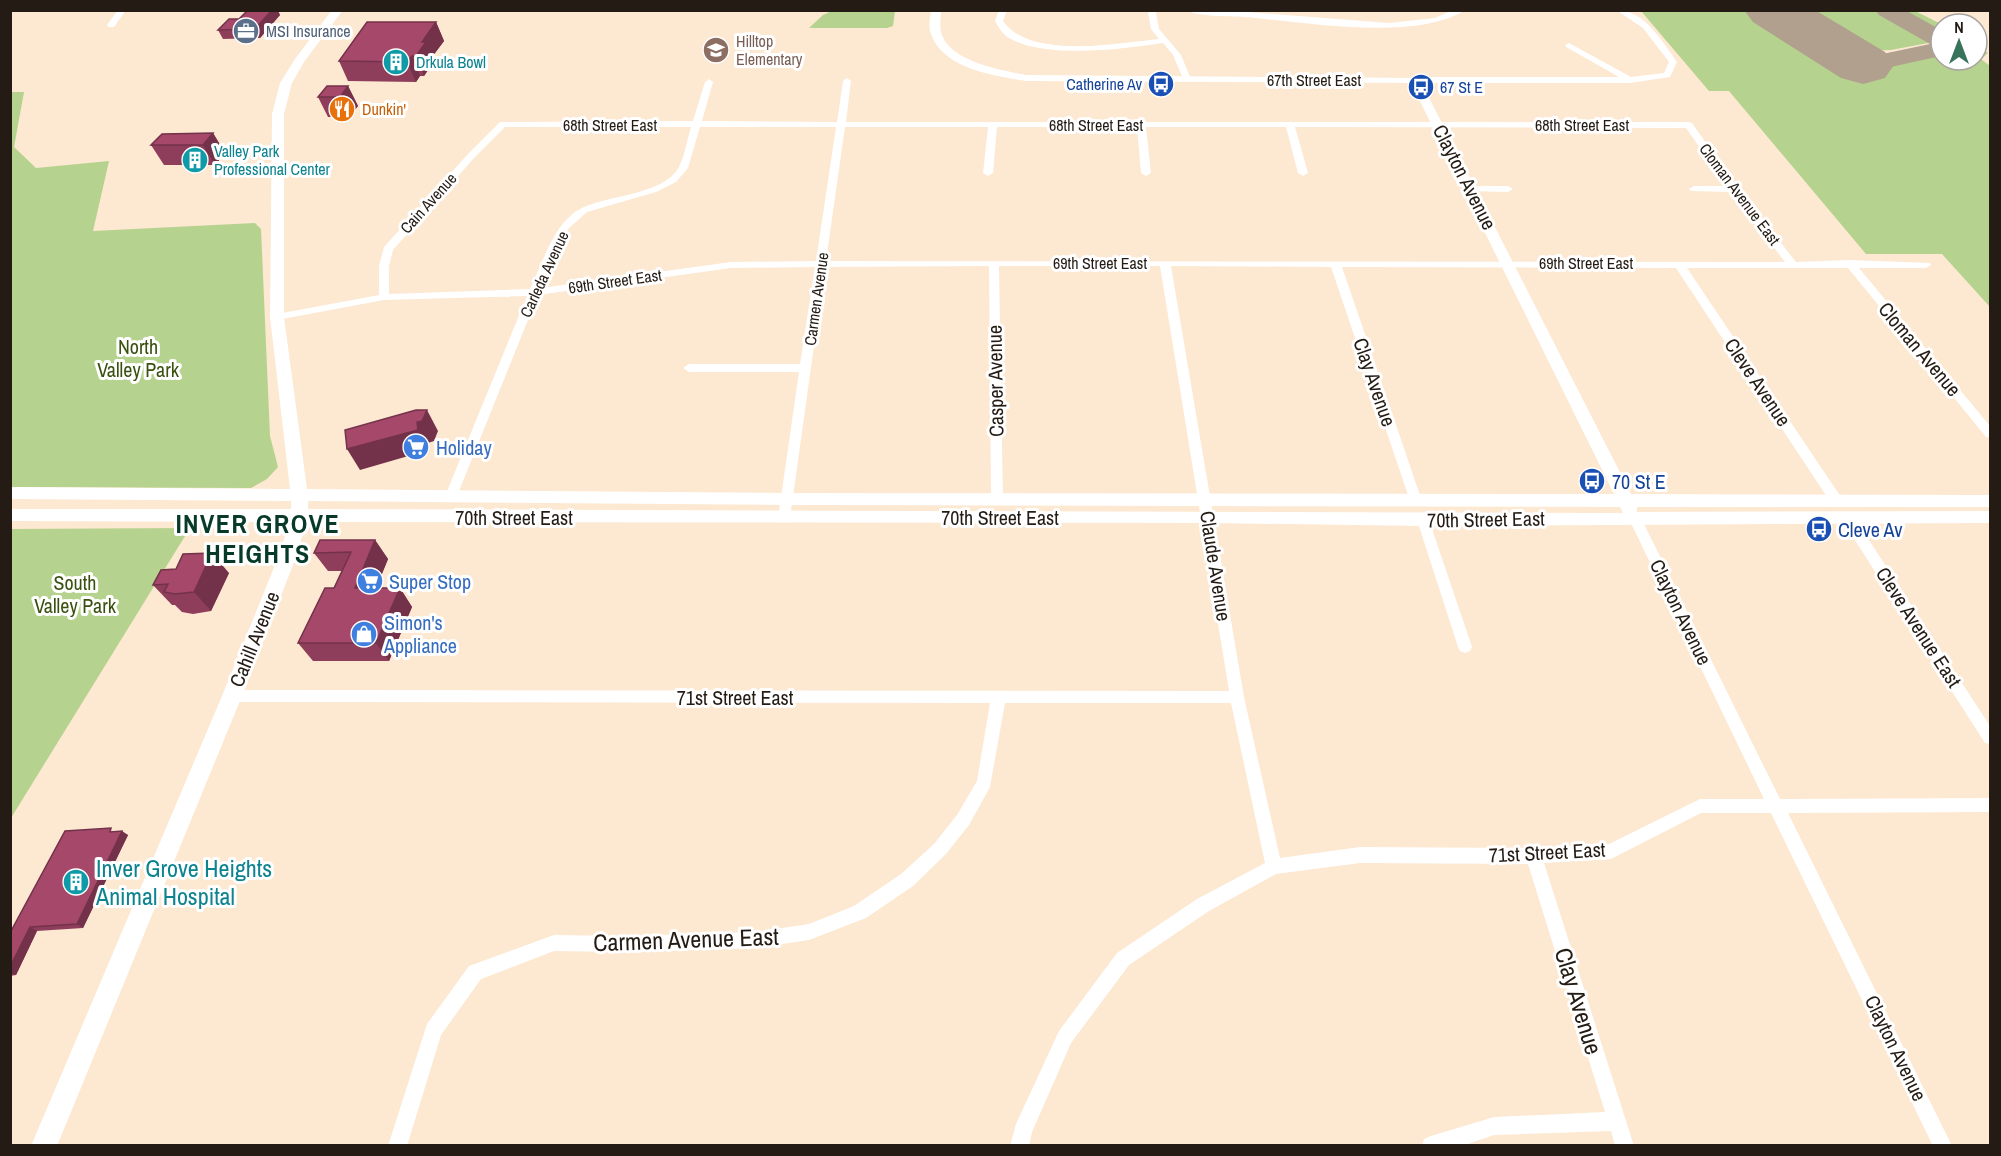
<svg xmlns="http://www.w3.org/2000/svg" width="2001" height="1156" font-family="'Archivo Narrow',sans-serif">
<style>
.green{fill:#b5d28e}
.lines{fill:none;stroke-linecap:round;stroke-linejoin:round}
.taxiway{fill:#b1a08e;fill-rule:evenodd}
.runway{fill:#b1a08e;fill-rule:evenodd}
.street{fill:#fff;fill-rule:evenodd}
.secondary{fill:#fff;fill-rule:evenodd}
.wall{fill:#8e3e5b}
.shaded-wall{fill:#74324a}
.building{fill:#a5486a;stroke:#74324a;stroke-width:1.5}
.labels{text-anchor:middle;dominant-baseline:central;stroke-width:6;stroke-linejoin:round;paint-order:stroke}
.far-service-label{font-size:16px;fill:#4e5e75;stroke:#fff;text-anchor:start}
.far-education-label{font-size:16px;fill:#785e54;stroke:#fff;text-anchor:start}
.far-culture-label{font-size:16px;fill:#0d838f;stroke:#fff;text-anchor:start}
.far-street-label{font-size:16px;fill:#241c14;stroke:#fff}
.far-transit-label{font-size:16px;fill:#164399;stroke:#fff;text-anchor:end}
.far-food-label{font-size:16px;fill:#c56008;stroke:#fff;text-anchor:start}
.street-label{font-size:20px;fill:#241c14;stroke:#fff}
.park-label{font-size:20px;fill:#39500e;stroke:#fff}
.shop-label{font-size:20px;fill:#366cbe;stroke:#fff;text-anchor:start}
.transit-label{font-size:20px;fill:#164399;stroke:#fff;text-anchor:start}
.near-culture-label{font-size:24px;fill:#0d838f;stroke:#fff;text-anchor:start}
.near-street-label{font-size:24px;fill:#241c14;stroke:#fff}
.district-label{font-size:26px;font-weight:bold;letter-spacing:1.5px;fill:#073a29;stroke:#fff}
</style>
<rect width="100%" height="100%" fill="#fde8d1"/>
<g class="green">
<polygon points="834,10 895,11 893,26 887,28 809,28 823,15"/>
<polygon points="1641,11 1753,11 1854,73 1941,55 1941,60 1977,60 1977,45 1988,53 1981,59 1990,66 1990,307 1942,254 1866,254 1729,91 1709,91"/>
<polygon points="1795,11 1877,11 1934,42 1891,50 1863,51"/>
<polygon points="1897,11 1915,11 1941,24 1941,34"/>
<polygon points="10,92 24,92 14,147 36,168 109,161 93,231 255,223 261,229 270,436 278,467 267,479 251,488 11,487"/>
<polygon points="190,528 11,818 10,529"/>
</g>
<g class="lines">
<polygon class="taxiway" points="1875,10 1905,10 1941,30 1941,56 1863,73 1854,70 1850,65 1854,60 1930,44 1879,15"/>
<polygon class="runway" points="1744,10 1815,10 1885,52 1894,65 1885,78 1863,84 1841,78 1753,22"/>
<g class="street">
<polygon points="118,10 126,10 114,27 108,27 107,25"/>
<path d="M999,10H1007L1003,21C1030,60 1118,43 1159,39L1151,29L1148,12L1159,10L1156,13L1159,29L1181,55L1191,79L1184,81L1173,55L1163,43C1123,49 1041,60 1006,36C1001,32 998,26 995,21Z"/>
<path d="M1185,10H1222L1389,23L1435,18L1453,10H1465C1416,42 1302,22 1245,17C1229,16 1199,17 1185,10Z"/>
<path d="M1616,10C1645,10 1662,41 1677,62L1670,77L1630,83H1415L1411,80L1415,77H1619L1566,47L1565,45L1569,43L1631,77L1664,73L1669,62L1643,28Z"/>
<path d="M847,78L851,81L846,122H1689L1692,123L1737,187L1796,262L1849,260L1930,263L1931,265L1926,268H1859L1990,426V438L1986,437L1848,268H1687L1841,497L1842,500L1836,505L1831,503L1676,268L1342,267L1422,501L1416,506L1410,501L1331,267L1171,266L1244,697L1280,858L1360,847L1534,848L1609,844L1700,799H1764L1629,519L1630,516H1640L1780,799L1990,798V812L1788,813L1952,1146H1933L1771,813H1701L1611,859L1544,863L1634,1146H1615L1611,1131L1494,1135L1462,1146H1422L1424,1139L1431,1136L1494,1117L1605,1112L1528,864L1360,863L1276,874L1209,911L1129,965L1071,1043L1032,1132L1029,1146H1010L1016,1124L1059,1031L1117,953L1197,899L1265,863L1231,703H1005L990,787L969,825L946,854L913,886L866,918L809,940L756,948L627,952L554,951L481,979L441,1035L407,1146H388L427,1024L469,966L554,935L627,936L756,932L809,924L854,906L901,874L934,844L957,815L977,781L990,703L232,702L227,700L225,696L227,692L232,690L1229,691L1160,266H999L1003,499L997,504L991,499L989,266L825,267L790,518L784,523L778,518L799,372H689L683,368L689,364H800L815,267L731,268L538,295L457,496L451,501L445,496L527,296L384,300L277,320L272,317L277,314L379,295V266L384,247L468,154L500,122L693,121L705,82L709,79L713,82L702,121L837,122L843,81ZM505,127H691C687,140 685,155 679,167C664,195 608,195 582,208C554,221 543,263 530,289L389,294V266L393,250L474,158ZM700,127H836L816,261L731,262L541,288L568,229L587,212L656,192L676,182L688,168ZM845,127H988L983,173L988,176L993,173L997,127H1137L1141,173L1146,176L1151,173L1146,127H1286L1298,173L1303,176L1308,173L1295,127L1686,128L1727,186H1694L1689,189L1691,191L1731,192L1785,262L826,261Z"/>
<polygon points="1472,186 1508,186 1513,189 1508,192 1469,191 1469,187"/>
<polygon points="1847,512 1852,514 1990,726 1990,744 1985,743 1842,520 1841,517"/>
<polygon points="1423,515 1429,520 1472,647 1470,651 1465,653 1460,651 1458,647 1417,520"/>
</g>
<path class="secondary" d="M332,10H343L304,62L292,83L284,114V317L307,489L787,493L1614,494L1411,83L1026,81C995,76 943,69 931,34C928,27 930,18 931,10H941C941,18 939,27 942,35C952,62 1001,70 1026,75L1419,78L1631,494L1990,495V507H1637V512L1990,511V523L1423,526L1208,523L307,522L293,565L242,696L57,1146H31L222,696L275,565L290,522L10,521V509H291V501L10,499V487L290,489L270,317L272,114L280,83L295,59ZM308,501L787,505L1620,507L1623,513L308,509Z"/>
</g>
<g class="wall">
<polygon points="280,15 260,38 223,39 218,30 239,19"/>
<polygon points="436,22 444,41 432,57 434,61 424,76 420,76 416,82 348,81 339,61"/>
<polygon points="348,86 358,106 349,117 328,117 318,97"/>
<polygon points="213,133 225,153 215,165 164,165 151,145"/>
<polygon points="375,540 388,559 376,588 400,588 412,607 389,661 313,661 298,643 334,588 342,571 328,571 314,553"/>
<polygon points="229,573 211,611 193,614 182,612 175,605 172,605 153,585"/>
<polygon points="116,831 128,835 83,928 37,931 16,975 10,976 10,933"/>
</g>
<g class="shaded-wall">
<polygon points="272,10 278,10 280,15 260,38 255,29"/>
<polygon points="436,22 444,41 432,57 434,61 424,76 416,56 422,42"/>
<polygon points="412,56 420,76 416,82 407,62"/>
<polygon points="348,86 358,106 349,117 340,97"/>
<polygon points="213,133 225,153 215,165 203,145"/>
<polygon points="427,410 438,431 434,441 428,443 429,450 360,470 347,449 417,422"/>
<polygon points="375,540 388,559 369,606 355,588"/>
<polygon points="212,553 229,573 211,611 194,592"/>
<polygon points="400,588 412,607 389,661 376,643"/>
<polygon points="122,831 128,835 83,928 77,924"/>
<polygon points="30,927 37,931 16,975 10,973 10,967"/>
</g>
<g class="building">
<polygon points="248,10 272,10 255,29 218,30 229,19 239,19"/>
<polygon points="367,22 436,22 422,42 426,42 416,56 412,56 407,62 339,61"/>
<polygon points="327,86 348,86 340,97 318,97"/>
<polygon points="213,133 203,145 151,145 162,134"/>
<polygon points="416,410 427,410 422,421 417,422 418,430 347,449 345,430"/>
<polygon points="320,540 375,540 355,588 400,588 376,643 298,643 325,588 334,588 351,552 314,553"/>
<polygon points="212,553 194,592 175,594 164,592 168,584 153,585 161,570 176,569 183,554"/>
<polygon points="111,828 110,832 122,831 77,924 30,927 10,967 10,933 65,831"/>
</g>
<defs>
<symbol id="office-disc" viewBox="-11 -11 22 22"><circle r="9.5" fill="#5c6f8a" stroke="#fff"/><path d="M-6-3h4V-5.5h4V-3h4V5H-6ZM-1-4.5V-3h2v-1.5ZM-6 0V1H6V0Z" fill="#fff"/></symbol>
<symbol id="school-disc" viewBox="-11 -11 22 22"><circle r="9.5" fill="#8d6e63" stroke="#fff"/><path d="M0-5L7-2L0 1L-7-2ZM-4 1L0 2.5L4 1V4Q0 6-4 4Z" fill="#fff"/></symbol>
<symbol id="building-disc" viewBox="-11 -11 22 22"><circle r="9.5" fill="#0f9aa8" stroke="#fff"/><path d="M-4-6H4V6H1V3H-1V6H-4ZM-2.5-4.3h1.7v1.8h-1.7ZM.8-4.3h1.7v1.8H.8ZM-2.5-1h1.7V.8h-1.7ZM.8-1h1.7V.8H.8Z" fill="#fff"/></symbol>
<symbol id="bus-disc" viewBox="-11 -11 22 22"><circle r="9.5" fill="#1a4fb4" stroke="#fff"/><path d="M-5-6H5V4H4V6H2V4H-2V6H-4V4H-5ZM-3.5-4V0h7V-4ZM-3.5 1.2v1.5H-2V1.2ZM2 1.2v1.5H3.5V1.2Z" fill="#fff"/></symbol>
<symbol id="restaurant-disc" viewBox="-11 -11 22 22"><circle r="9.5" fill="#e8710a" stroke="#fff"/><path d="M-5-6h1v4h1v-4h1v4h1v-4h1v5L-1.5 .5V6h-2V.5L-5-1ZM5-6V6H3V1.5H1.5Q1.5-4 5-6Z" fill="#fff"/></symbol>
<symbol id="supermarket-disc" viewBox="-11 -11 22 22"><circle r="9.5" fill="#3f7fe0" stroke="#fff"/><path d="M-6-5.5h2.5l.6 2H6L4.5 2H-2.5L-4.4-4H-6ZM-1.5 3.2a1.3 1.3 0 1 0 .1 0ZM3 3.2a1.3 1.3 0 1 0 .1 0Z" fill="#fff"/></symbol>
<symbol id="shop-disc" viewBox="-11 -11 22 22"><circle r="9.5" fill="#3f7fe0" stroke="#fff"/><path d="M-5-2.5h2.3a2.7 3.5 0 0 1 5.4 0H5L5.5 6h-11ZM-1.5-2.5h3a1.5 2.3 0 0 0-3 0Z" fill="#fff"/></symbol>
</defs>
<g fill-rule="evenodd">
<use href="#office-disc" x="231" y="16" width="30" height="30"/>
<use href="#school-disc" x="701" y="35" width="30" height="30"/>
<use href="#building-disc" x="381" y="47" width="30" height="30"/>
<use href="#bus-disc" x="1146" y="69" width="30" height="30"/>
<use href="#bus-disc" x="1406" y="72" width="30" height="30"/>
<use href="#restaurant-disc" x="327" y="94" width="30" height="30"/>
<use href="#building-disc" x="180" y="145" width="30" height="30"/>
<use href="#supermarket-disc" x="401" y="432" width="30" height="30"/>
<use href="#bus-disc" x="1577" y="466" width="30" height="30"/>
<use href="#bus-disc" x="1804" y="514" width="30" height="30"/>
<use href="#supermarket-disc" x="355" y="566" width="30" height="30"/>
<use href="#shop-disc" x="349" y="619" width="30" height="30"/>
<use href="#building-disc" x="61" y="867" width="30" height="30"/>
</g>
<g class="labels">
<g class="far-service-label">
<text x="266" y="31">MSI Insurance</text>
</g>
<g class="far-education-label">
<text x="736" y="41">Hilltop<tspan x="736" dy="18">Elementary</tspan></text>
</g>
<g class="far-culture-label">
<text x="416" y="62">Drkula Bowl</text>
<text x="214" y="151">Valley Park<tspan x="214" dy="18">Professional Center</tspan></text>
</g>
<g class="far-street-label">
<text x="1314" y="80">67th Street East</text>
<text x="610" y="125">68th Street East</text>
<text x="1096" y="125">68th Street East</text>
<text x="1582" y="125">68th Street East</text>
<text transform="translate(1740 194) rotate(53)">Cloman Avenue East</text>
<text transform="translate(428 203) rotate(-48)">Cain Avenue</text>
<text x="1100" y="263">69th Street East</text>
<text x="1586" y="263">69th Street East</text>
<text transform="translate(544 274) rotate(-65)">Carleda Avenue</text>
<text transform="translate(615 281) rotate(-8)">69th Street East</text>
<text transform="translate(816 299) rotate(-82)">Carmen Avenue</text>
</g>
<g class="far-transit-label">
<text x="1142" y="84">Catherine Av</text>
<text x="1440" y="87" text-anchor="start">67 St E</text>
</g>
<g class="far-food-label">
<text x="362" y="109">Dunkin'</text>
</g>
<g class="street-label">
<text transform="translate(1465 177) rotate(63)">Clayton Avenue</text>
<text transform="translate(1920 349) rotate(50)">Cloman Avenue</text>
<text transform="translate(995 381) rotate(-91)">Casper Avenue</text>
<text transform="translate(1375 382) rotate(71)">Clay Avenue</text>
<text transform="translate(1758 382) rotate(56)">Cleve Avenue</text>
<text x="514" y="517">70th Street East</text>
<text x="1000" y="517">70th Street East</text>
<text transform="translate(1486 519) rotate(-1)">70th Street East</text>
<text transform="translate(1216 566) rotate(81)">Claude Avenue</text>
<text transform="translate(1681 612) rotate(64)">Clayton Avenue</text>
<text transform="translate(1919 627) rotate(57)">Cleve Avenue East</text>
<text transform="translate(254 639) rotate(-68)">Cahill Avenue</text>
<text x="735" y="697">71st Street East</text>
<text transform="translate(1547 852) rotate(-3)">71st Street East</text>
<text transform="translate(1896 1048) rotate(64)">Clayton Avenue</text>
</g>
<g class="park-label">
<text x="138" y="346">North<tspan x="138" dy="23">Valley Park</tspan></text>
<text x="75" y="582">South<tspan x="75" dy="23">Valley Park</tspan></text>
</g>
<g class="shop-label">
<text x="436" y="447">Holiday</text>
<text x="389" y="581">Super Stop</text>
<text x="384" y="622">Simon's<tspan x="384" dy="23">Appliance</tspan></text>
</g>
<g class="transit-label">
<text x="1612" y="481">70 St E</text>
<text x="1838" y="529">Cleve Av</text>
</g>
<g class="near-culture-label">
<text x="96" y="868">Inver Grove Heights<tspan x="96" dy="28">Animal Hospital</tspan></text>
</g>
<g class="near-street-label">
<text transform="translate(686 939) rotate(-2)">Carmen Avenue East</text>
<text transform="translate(1579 1001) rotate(73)">Clay Avenue</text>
</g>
<g class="district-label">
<text x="258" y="523">INVER GROVE<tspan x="258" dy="30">HEIGHTS</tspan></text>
</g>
</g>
<rect width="2001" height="1156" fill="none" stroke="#241c14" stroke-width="24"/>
<g transform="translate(1959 42)"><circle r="28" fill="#ffffff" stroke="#a7a4a1" stroke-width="1.5"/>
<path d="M0-4.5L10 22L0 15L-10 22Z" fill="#39735b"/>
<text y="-9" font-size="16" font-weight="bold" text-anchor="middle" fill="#241c14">N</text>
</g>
</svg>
